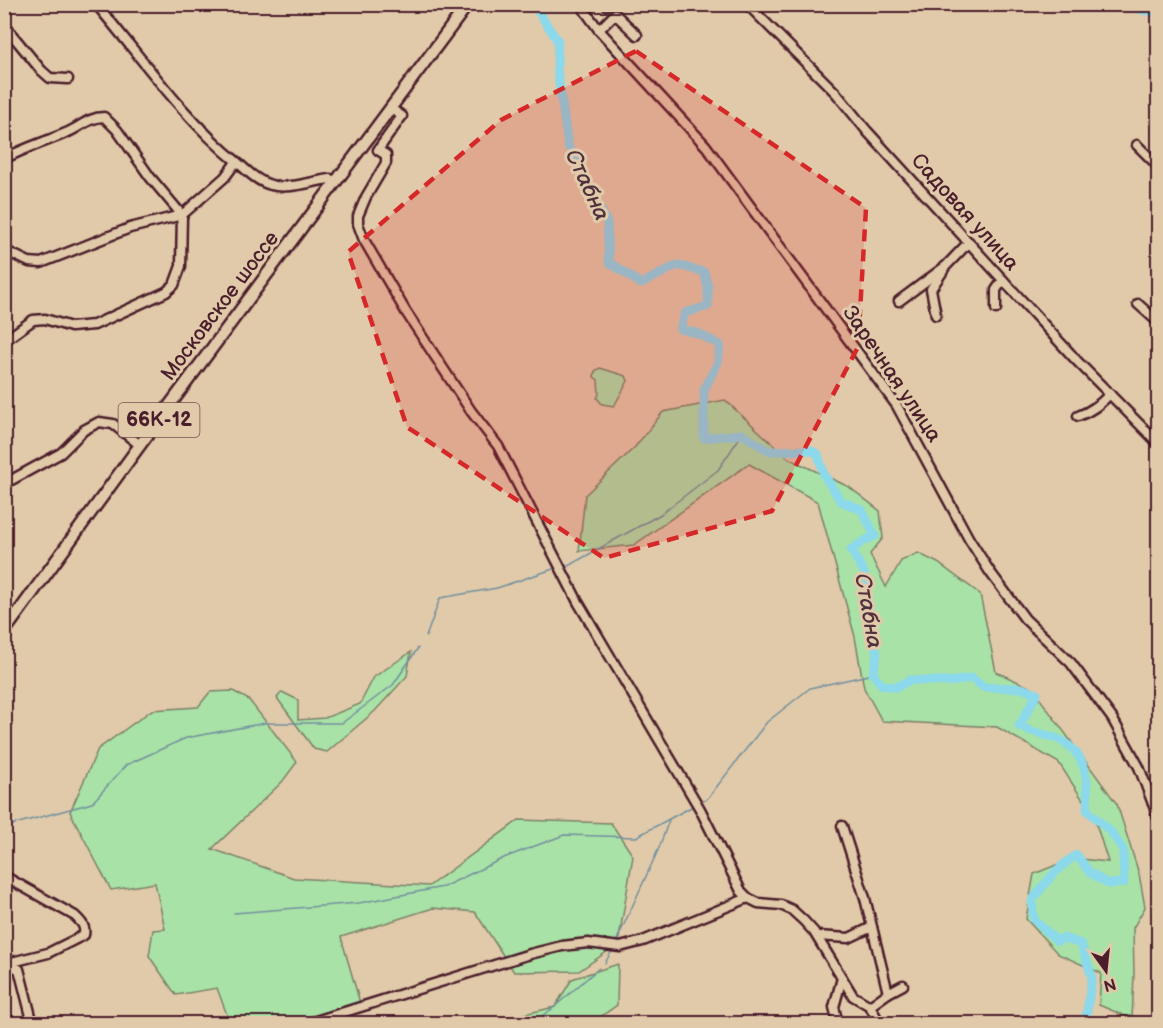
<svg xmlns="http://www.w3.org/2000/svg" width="1163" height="1028" font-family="'Balsamiq Sans',sans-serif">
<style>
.green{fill:#a9e2a6;stroke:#7a8068;stroke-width:1.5}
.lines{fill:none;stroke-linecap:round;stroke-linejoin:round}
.stream{stroke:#718f9e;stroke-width:1.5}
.river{stroke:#8bd9ea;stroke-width:9}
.minor-casing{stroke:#4a1f2b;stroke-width:13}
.major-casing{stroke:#4a1f2b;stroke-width:15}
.minor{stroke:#e1caaa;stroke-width:8}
.major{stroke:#e1caaa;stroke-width:10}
.marked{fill:#d62828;fill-opacity:0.2;stroke:#d62828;stroke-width:4.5;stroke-dasharray:12 8;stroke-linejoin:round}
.labels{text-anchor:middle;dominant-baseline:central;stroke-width:6;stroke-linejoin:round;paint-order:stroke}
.shield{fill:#e1caaa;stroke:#775251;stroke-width:1.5}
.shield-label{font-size:20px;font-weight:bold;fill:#4a1f2b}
.street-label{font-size:21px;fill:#4a1f2b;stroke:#e1caaa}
.water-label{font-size:22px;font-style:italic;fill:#50323e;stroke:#e1caaa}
</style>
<rect width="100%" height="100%" fill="#e1caaa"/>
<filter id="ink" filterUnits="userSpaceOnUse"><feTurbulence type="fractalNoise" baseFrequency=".0167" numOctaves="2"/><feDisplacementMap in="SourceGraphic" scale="12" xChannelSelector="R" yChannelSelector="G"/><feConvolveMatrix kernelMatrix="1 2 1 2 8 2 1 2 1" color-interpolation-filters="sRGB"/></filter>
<g filter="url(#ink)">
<g class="green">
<polygon points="600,368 626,376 628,381 614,406 602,404 597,398 599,394 598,380 594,377 595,371"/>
<polygon points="725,400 788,458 849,487 880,511 883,538 870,554 886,587 901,561 918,553 938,563 980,594 996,672 1032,688 1117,804 1139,874 1145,907 1133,928 1134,975 1132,1019 1099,1005 1101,973 1058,954 1026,919 1034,874 1073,858 1108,862 1094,817 1059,763 997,727 882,721 864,688 855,637 818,502 749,464 634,545 579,551 585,495 635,447 663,412"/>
<polygon points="411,652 407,676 375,711 327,752 314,749 277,698 282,692 298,700 298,720 325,718 360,704 374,677"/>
<polygon points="233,691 249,700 297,762 282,782 212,849 294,878 429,886 519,820 611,823 633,856 618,944 579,971 514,972 475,912 433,908 341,937 360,1003 297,1023 230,1023 217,988 176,995 149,956 153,930 165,929 155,883 111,890 70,812 98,749 152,710 198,707 210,692"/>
<polygon points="618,964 617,1005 592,1023 500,1023 516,1016 555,1007 572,979"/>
</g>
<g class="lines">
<g class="stream">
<polyline points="568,566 661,514 718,470 742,434"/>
<polyline points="426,637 440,598 497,588 556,568"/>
<polyline points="704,801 708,798 767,722 810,688 873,674"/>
<polyline points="4,827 92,803 126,765 186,738 265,723 342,723 393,685 418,648"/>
<polyline points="234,913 359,903 443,887 506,857 564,835 636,837 693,806"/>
<polyline points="616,942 659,848 669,820"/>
<polyline points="605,963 613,949"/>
<polyline points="542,1016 554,1024"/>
<polyline points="530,1024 552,1009 599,968"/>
</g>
<g class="river">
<path d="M533,4L558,41L557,69L568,146L607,222L609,262L641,284L677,265L704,272L708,287V306L685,313L680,329L697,333L720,345L718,362L704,390V438L742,434L769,451L810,450L818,454L824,475L841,501L862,510L875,536L862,542L851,550L864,572L877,655L873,674L882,685L897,687L910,680L951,682L972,678L983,687L1021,688L1037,694L1019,726C1031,732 1043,734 1055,738C1087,750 1089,780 1087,810L1111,832L1123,850L1124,883L1108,884L1089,872L1077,855C1058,866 1045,883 1032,901L1034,920L1057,941L1064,938L1081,944L1092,977L1085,1024"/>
<polyline points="1116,4 1158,13"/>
</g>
<defs>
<g id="minor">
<path d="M96,4C142,58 182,117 237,162C246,170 258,182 271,185C288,190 312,181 330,179L336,181"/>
<polyline points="580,4 599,30 706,146 897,406 969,539 990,572 1025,619 1071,663 1112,718 1139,767 1158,817"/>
<polyline points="606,4 606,5"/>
<polyline points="747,4 836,93 867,131 1077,361 1158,443"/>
<polyline points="4,25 41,70 50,78 68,79"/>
<polyline points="599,30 615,14 637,35"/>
<polyline points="390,108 402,116 378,150 386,155 386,163 366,197 358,216 358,224 364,240 406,312 471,411 498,446 578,602 700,809 741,891 748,898 758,903 781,905 792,910 804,921 814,932 853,996 870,1006 880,1024"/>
<polyline points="1137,145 1158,166"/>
<path d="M4,159C24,148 45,142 66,133C79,128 89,117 104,117L117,130L150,177L182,215L181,266L174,285L166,292L94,325L71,327L45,319L33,320L4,341"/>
<polyline points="4,250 29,262 41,263 130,228 182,215 225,177 236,162"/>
<polyline points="899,301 946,266 969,242"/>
<polyline points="1138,304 1158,322"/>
<polyline points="996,309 996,290 1003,280"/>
<polyline points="936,315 931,289 943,271"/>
<path d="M1078,416C1092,411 1100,404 1110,394"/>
<polyline points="4,484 61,453 84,430 99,422 113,424 140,445"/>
<polyline points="842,826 865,898 888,993 870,1006"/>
<path d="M4,876L75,916C81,922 86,926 84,935L48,953L4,964"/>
<polyline points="817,936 849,938 872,927"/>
<polyline points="7,965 19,969 33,1024"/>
<polyline points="888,993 903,985"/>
<polyline points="306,1024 530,954 562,946 588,943 620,947 643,941 748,898"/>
<polyline points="838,1024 834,1007 842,978"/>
</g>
<polyline id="major" points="4,632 140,445 468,4"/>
</defs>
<use href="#minor" class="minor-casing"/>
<use href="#major" class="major-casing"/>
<use href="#minor" class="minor"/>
<use href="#major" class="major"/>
</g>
</g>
<path class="marked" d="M636,51L866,208L858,347L772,511L604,558L407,427L348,252L501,120Z"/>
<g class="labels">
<rect class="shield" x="118.5" y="403" width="81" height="34" rx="4.5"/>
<g class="shield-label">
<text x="159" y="420">66К-12</text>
</g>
<g class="street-label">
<text transform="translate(965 212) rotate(48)">Садовая улица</text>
<text transform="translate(220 306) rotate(-53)">Московское шоссе</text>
<text transform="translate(892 374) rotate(56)">Заречная улица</text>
</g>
<g class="water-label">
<text transform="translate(587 185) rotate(65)">Стабна</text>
<text transform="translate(868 611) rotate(80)">Стабна</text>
</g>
</g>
<rect width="1163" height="1028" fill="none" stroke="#e1caaa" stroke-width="24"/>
<rect x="12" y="12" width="1139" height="1004" fill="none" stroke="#4a1f2b" stroke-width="2" filter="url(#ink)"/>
<g transform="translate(1106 971) rotate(165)" stroke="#e1caaa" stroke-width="4.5" paint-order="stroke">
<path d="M0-4.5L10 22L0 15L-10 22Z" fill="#4a1f2b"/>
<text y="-9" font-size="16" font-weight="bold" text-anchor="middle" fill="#4a1f2b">N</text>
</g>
</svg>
